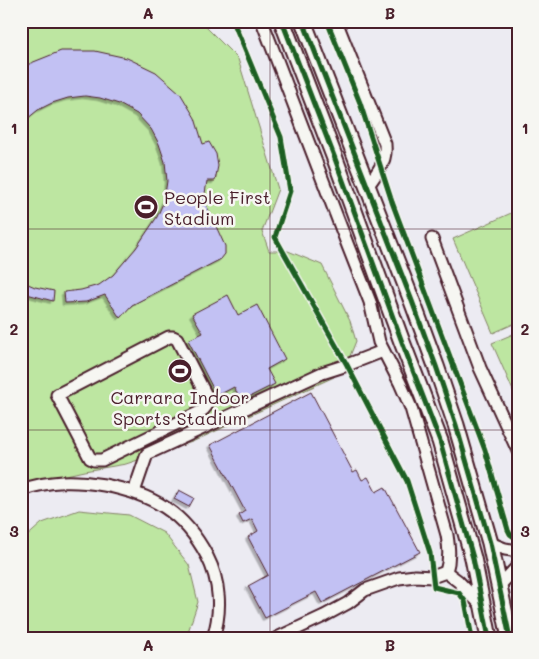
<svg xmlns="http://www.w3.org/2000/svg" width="539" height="659" font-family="Mali,sans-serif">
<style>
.green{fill:#bde6a1;stroke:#848266}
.building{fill:#c2c1f3;stroke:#4a1f2b;filter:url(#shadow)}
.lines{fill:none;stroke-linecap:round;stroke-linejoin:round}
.minor-casing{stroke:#4a1f2b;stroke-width:15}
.major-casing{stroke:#4a1f2b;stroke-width:19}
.minor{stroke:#f6f6f2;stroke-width:11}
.major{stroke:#f6f6f2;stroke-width:15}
.cycleway-casing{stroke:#f6f6f2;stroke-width:8}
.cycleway{stroke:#1b5e20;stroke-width:5}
.grid{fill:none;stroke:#4a1f2b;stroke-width:1;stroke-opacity:0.55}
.labels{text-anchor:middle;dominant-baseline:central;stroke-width:5;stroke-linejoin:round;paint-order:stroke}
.poi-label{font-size:18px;fill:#4a1f2b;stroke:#f6f6f2;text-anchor:start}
.neatline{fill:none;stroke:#4a1f2b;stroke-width:2}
.grid-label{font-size:16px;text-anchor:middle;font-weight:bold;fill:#4a1f2b}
</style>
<defs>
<filter id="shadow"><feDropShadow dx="-2.5" dy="2.5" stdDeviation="0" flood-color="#0004"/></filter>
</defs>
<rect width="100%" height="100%" fill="#ecebf2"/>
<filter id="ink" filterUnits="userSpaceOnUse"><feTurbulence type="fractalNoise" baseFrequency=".02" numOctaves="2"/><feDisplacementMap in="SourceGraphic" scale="10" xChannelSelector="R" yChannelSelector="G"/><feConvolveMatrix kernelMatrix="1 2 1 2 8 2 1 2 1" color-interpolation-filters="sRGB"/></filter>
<g filter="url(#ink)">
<g class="green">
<polygon points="21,21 197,21 202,23 238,59 278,189 262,231 269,251 288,251 322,265 350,321 356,341 350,356 334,377 192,442 126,464 84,471 21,485"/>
<polygon points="518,210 518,322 493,333 453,239"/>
<polygon points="518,332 518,402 492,343"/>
<polygon points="79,510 129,515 164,533 189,565 198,602 186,638 21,638 21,550 24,539 42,523"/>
</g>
<g class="building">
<polygon points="61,51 95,51 127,58 156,72 180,93 195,118 203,144 209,142 216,154 218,166 215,181 207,181 204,200 225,246 225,254 221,259 132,305 120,318 105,295 86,302 65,303 64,292 81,290 99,285 113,275 136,248 157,217 164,201 167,181 165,162 159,144 151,129 137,114 119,104 100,98 85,96 68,98 52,103 38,110 21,124 21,69 31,63"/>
<polygon points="21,281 35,287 54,291 53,301 23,293 21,297"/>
<polygon points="228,295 238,315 257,305 285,359 267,369 275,384 241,401 234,387 217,396 188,340 203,333 192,314"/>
<polygon points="311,392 353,472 357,470 362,480 368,477 376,492 385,487 420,552 322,603 316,592 265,618 248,586 268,575 248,537 258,531 252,519 243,523 239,515 245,511 210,445"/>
<polygon points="179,490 194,498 189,507 174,499"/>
</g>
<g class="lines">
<defs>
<g id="minor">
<path d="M262,21L348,246L370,302L379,342L400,383L411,408L447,535C449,548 450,559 446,572"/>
<path d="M336,21L385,144C387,163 377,172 367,187"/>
<polyline points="432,239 480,368 518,451"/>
<path d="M169,337H173L177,339L208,399C208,406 205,409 200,412L102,460H94L90,458L57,395Z"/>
<path d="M21,490C51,480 74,480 104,485C152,494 184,512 207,556C220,581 222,611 213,638"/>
<polyline points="134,492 147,454 322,373 347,365 383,351"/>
<polyline points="490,543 505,549 518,551"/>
<polyline points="446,572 458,581 482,606"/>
<polyline points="499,586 518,566"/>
<polyline points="277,638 324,616 348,603 365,590 399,578 415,576 432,577 446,572"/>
</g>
<g id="major">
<polyline points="282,21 334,156 402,342 440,441 473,558 489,638"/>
<polyline points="303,21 412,301 436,366 456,425 490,543 510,638"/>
</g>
</defs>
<use href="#minor" class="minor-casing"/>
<use href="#major" class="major-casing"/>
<use href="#minor" class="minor"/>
<use href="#major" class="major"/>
<defs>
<g id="cycleway">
<polyline points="233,21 281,137 290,191 275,237 347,365 407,481 430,553 434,587 459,593 465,601 472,638"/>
<polyline points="282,21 334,156 402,342 440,441 473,558 489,638"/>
<polyline points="303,21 412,301 436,366 456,425 490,543 510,638"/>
<polyline points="327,21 360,103 392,202 485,450 508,530 510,534 518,540"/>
</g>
</defs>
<use href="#cycleway" class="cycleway-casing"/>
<use href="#cycleway" class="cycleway"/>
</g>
</g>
<path class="grid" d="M270,21V638M21,229H518M21,430H518"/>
<defs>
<symbol id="stadium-disc" viewBox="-11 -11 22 22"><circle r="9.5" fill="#4a1f2b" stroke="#f6f6f2"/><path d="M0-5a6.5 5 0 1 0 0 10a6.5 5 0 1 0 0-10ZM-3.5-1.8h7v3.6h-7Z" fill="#fff"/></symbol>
</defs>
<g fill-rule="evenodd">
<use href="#stadium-disc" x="132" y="193" width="28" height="28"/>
<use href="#stadium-disc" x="166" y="357" width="28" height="28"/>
</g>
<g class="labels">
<g class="poi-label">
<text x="164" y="197">People First<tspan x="164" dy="21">Stadium</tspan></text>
<text x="180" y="397" text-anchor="middle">Carrara Indoor<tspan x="180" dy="21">Sports Stadium</tspan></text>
</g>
</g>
<rect width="539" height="659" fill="none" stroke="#f6f6f2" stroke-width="55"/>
<rect x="28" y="28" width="484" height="604" class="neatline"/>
<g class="grid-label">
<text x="148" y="19">A</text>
<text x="390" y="19">B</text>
<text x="14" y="134">1</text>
<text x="525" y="134">1</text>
<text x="14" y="335">2</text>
<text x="525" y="335">2</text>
<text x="14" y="537">3</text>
<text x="525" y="537">3</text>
<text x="148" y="651">A</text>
<text x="390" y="651">B</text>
</g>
</svg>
